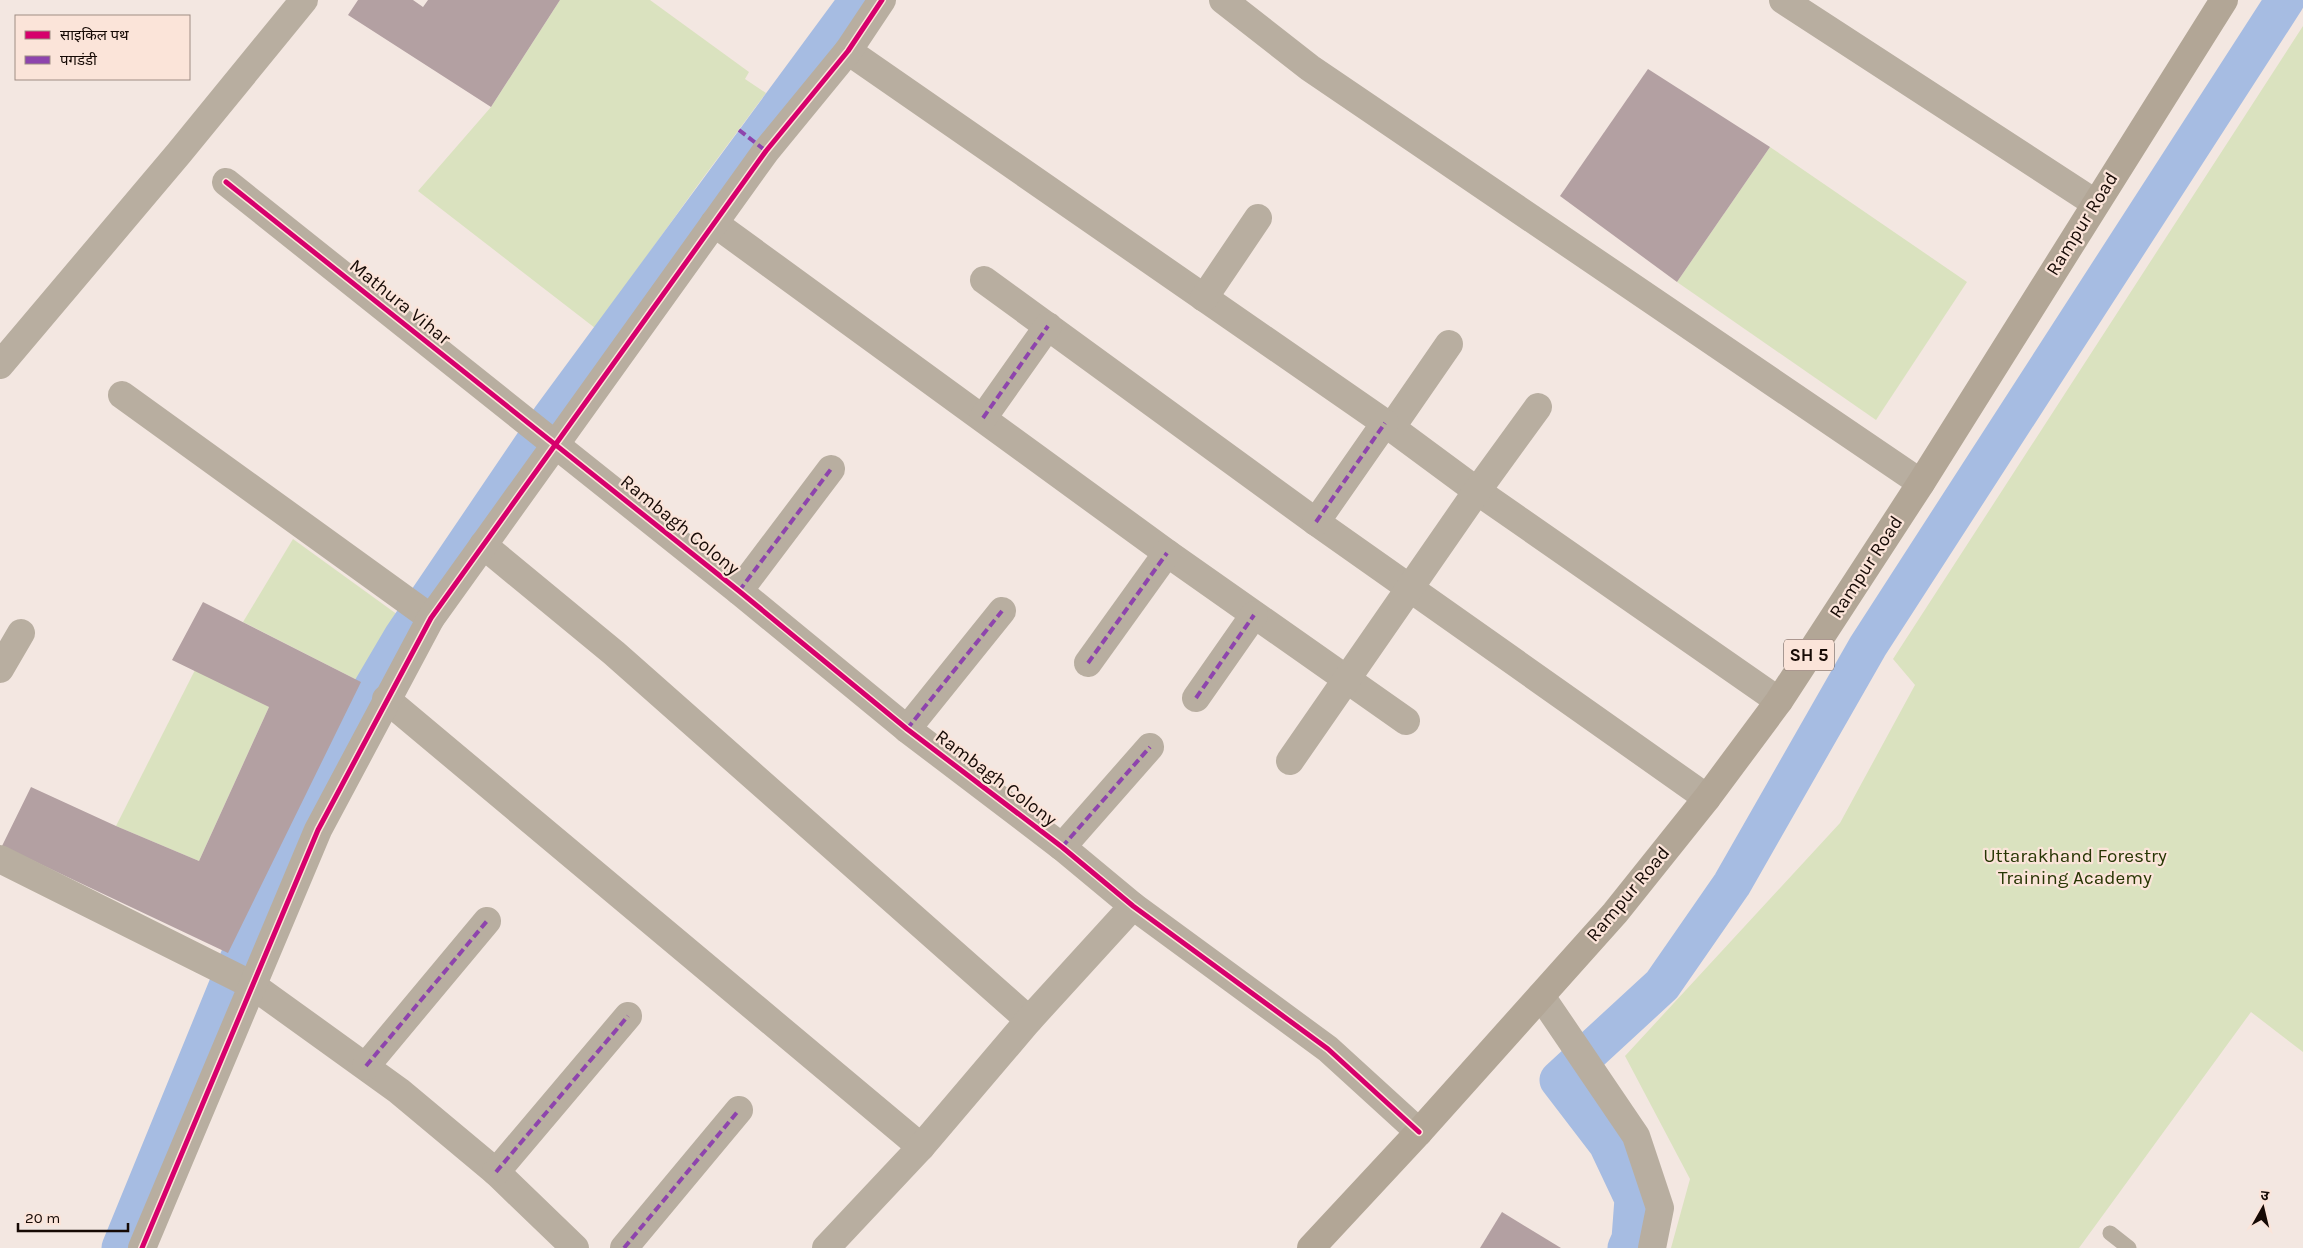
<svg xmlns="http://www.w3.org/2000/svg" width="2303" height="1248" font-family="Karla,'Noto Sans Devanagari',sans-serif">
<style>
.green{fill:#dae2bf}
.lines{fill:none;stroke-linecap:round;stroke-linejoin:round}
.canal{stroke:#a6bce2;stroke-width:39}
.building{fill:#b3a0a2}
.lane{stroke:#b8aea0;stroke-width:15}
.street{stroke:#b8aea0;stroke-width:28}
.primary{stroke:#b2a696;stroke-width:28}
.quiet{stroke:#8e44ad;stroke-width:4;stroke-dasharray:8 4;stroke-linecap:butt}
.cycleway-casing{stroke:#fbe4d9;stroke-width:8}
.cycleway{stroke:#d6006c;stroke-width:5}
.labels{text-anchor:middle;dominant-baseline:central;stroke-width:4.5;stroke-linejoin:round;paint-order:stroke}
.shield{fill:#fbe4d9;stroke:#5b4b45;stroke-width:1}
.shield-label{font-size:18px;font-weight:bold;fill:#160a05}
.street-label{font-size:19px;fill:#160a05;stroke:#fbe4d9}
.park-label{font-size:19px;fill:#273604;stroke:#fbe4d9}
</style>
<rect width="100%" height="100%" fill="#f3e7e1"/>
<g class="green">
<polygon points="560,0 650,0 749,72 745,79 766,93 700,182 595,328 418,191 491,107"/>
<polygon points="2303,26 2303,1052 2251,1012 2079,1248 1671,1248 1690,1179 1625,1056 1840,823 1915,685 1893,659"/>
<polygon points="1770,147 1967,282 1876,420 1677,282"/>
<polygon points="293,539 398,615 361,682 243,622"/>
<polygon points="195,670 269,707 199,861 116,826"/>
</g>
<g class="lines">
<g class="canal">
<polyline points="121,1248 245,945 350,727 403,637 552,417 859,0"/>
<polyline points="1627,1248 1631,1239 1634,1199 1608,1144 1559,1080 1662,985 1732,884 1868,646 2285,0"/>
</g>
</g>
<g class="building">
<polygon points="358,0 413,0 423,7 428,0 560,0 491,107 348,15"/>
<polygon points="1648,69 1770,147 1677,282 1560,196"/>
<polygon points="203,602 361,682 228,953 2,846 31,787 116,826 199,861 269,707 172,660"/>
<polygon points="1502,1212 1561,1248 1480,1248"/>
</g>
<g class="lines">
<polyline class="lane" points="2110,1233 2129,1248"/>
<g class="street">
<polyline points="1223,0 1310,68 1921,483"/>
<polyline points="1783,0 2095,203"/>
<polyline points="848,51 1385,423 1477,491 1779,701"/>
<polyline points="226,182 739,591 907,729 1062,847 1133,906 1328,1049 1419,1132"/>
<polyline points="714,223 1167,553 1406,721"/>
<polyline points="984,280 1316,522 1707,798"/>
<polyline points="1204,298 1258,218"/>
<polyline points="0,365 179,153 304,0"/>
<polyline points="122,395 431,618"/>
<polyline points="983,418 1048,326"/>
<polyline points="1391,428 1449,344"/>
<polyline points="1316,522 1385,423"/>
<polyline points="483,545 614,653 1029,1020"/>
<polyline points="739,591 831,469"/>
<polyline points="1088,663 1167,553"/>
<polyline points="0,669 21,633"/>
<polyline points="1196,698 1254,615"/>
<polyline points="386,699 921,1147"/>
<polyline points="907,729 1002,611"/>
<polyline points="1290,761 1477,491 1538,407"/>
<polyline points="1062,847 1150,747"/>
<polyline points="0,859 252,985 399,1091 496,1172 575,1248"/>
<polyline points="1541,996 1636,1136 1660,1208 1652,1248"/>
<polyline points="366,1066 487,921"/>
<polyline points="496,1172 628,1016"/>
<polyline points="142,1248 318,830 431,618 766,151 848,51 882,0"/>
<polyline points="624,1248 739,1110"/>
<polyline points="826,1248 921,1147 1029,1020 1133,906"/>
</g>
<polyline class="primary" points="1311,1248 1419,1132 1615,913 1707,798 1779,701 1921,483 2224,0"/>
<g class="quiet">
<polyline points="739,130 766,151"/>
<polyline points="983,418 1048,326"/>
<polyline points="1316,522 1385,423"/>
<polyline points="739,591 831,469"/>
<polyline points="1088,663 1167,553"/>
<polyline points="1196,698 1254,615"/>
<polyline points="907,729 1002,611"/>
<polyline points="1062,847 1150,747"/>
<polyline points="366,1066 487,921"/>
<polyline points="496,1172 628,1016"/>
<polyline points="624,1248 739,1110"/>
</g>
<defs>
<g id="cycleway">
<polyline points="226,182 739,591 907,729 1062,847 1133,906 1328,1049 1419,1132"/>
<polyline points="142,1248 318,830 431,618 766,151 848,51 882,0"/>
</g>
</defs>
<use href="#cycleway" class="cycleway-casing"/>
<use href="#cycleway" class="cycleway"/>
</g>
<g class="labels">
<rect class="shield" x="1784" y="639.5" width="50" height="31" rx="4"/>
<g class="shield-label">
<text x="1809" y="655">SH 5</text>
</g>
<g class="street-label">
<text transform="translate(2082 224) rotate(-58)">Rampur Road</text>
<text transform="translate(400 302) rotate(39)">Mathura Vihar</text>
<text transform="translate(680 525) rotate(39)">Rambagh Colony</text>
<text transform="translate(1866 567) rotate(-57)">Rampur Road</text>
<text transform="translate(996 778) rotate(37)">Rambagh Colony</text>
<text transform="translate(1628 894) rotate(-50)">Rampur Road</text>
</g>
<g class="park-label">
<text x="2075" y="856">Uttarakhand Forestry<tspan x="2075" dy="22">Training Academy</tspan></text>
</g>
</g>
<rect x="15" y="15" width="175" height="65" fill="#fbe4d9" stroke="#9f8d84"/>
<rect x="25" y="31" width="25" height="8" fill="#d6006c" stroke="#9f8d84"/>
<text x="60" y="40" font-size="15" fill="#160a05">साइकिल पथ</text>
<rect x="25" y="56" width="25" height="8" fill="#8e44ad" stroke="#9f8d84"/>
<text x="60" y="65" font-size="15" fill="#160a05">पगडंडी</text>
<g transform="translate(2263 1208) rotate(8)" stroke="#fbe4d9" stroke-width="4" paint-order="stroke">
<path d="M0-4L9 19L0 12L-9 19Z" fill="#160a05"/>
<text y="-8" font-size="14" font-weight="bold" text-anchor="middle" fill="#160a05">उ</text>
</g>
<path d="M18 1223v8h110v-8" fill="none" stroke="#160a05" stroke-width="2.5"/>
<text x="25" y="1223" font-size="15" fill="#160a05" stroke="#fbe4d9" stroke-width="4" paint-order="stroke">20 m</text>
</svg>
